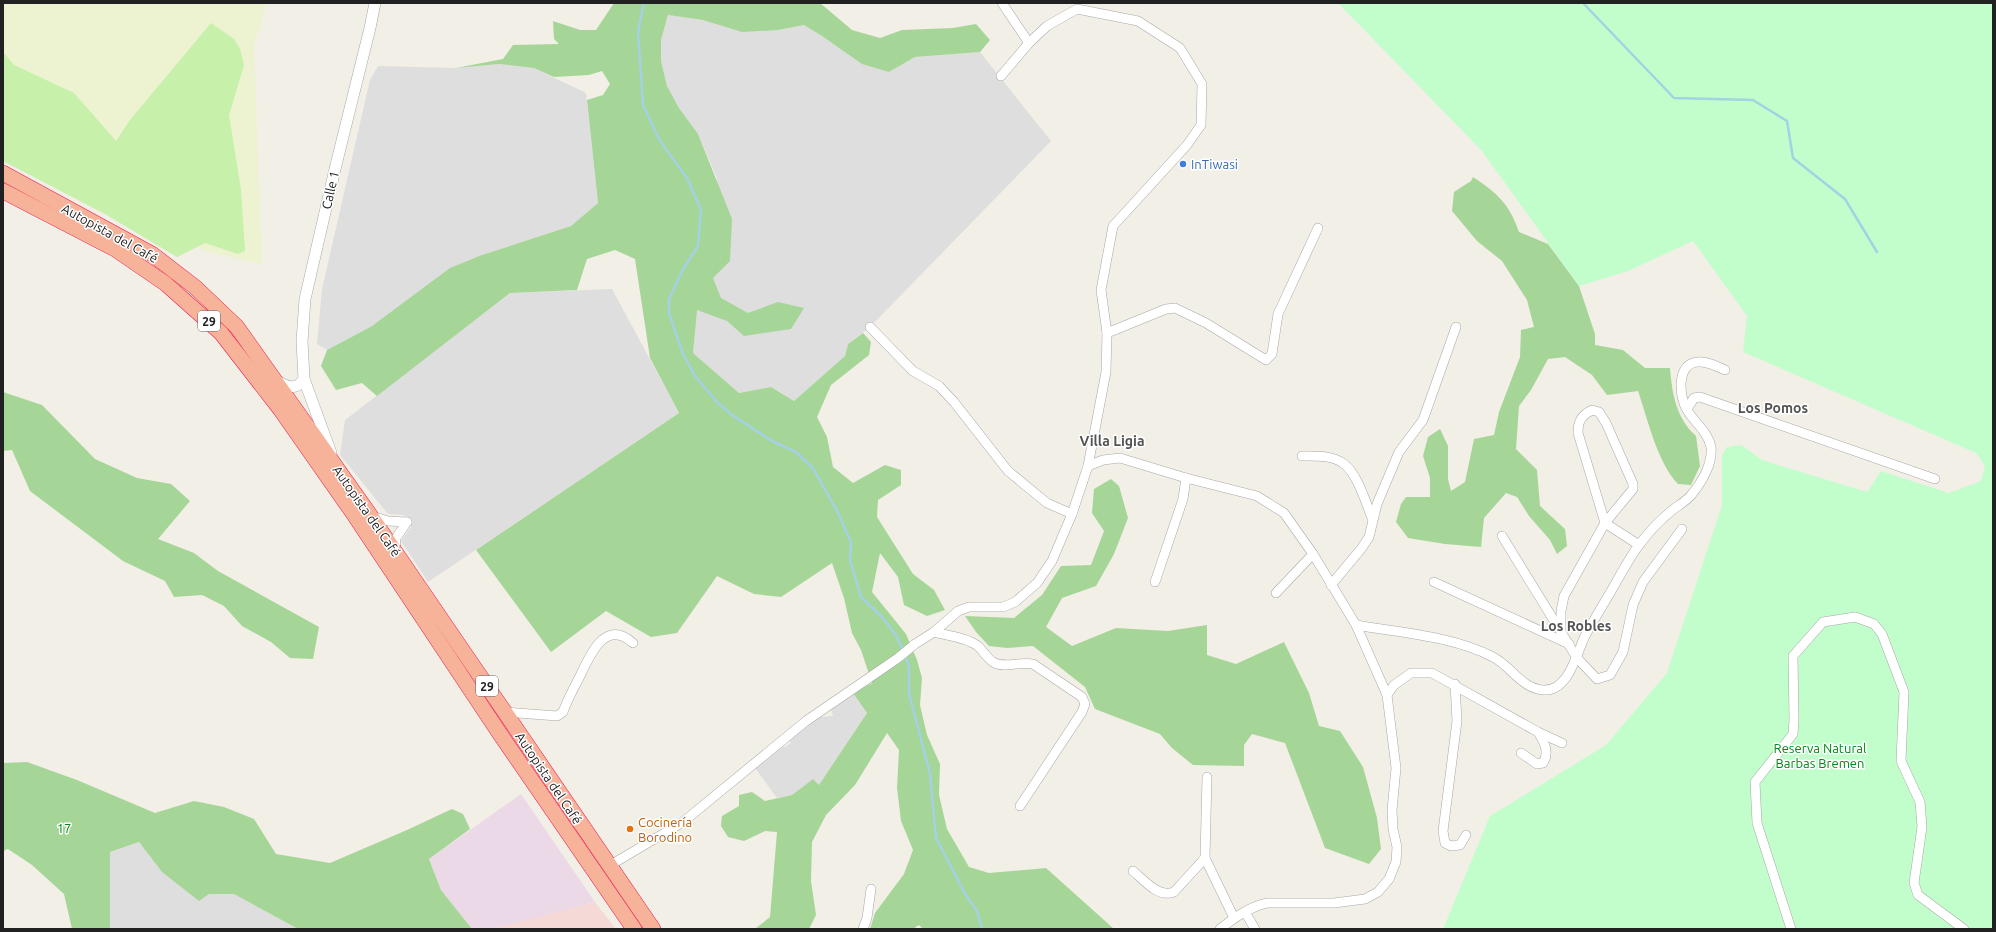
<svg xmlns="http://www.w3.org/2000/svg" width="1996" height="932" font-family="Ubuntu,sans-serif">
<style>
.residential{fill:#dfdede}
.commercial{fill:#f4d9d6}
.industrial{fill:#ecd9e7}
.farmland{fill:#edf2d1}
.grass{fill:#c7f0aa}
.forest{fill:#a6d598}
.park{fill:#c2fecb}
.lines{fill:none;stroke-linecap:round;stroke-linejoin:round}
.stream{stroke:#a4d1e3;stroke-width:2.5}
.minor-casing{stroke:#a8a8a8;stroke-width:10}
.tertiary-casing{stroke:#a8a8a8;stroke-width:12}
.trunk-casing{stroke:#eb1953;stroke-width:16}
.minor{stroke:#fff;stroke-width:9}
.tertiary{stroke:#fff;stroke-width:11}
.trunk{stroke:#f7b29a;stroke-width:15}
.shop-dot{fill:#3f7fe0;stroke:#fff;stroke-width:1.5}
.food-dot{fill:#e8710a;stroke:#fff;stroke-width:1.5}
.labels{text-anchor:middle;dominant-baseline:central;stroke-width:3;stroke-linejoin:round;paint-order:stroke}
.shield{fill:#fff;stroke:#646464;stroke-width:1}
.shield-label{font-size:12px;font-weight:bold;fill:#212121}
.shop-label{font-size:13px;fill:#366cbe;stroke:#fff;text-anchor:start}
.street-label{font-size:13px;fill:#212121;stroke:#fff}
.park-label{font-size:13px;fill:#028717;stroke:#fff}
.food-label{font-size:13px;fill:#c56008;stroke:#fff;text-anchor:start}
.neighbourhood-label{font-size:14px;font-weight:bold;fill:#545454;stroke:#fff}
</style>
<rect width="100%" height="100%" fill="#f2efe7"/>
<g class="residential">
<polygon points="668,15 778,30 804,25 889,72 915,57 980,52 1051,141 870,327 848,344 845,356 794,401 771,387 739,393 693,353 696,310 717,178 698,134 679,108 667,86 661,61 661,40"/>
<polygon points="499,64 534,68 586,93 598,203 571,226 482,255 372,326 327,350 317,344 322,289 370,80 378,66 456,68"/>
<polygon points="612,289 679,413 428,582 401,541 411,527 404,515 388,514 340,455 345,420 510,293"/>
<polygon points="853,693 867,713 819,786 813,779 792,795 777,798 755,768 779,747 785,747 790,744 790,739 820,717 833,716 831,709"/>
<polygon points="139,842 162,872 209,894 234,894 298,929 110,929 110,852"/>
</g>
<polygon class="commercial" points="595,902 616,929 492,929 530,918"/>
<polygon class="industrial" points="521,794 595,902 492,929 472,929 441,890 429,859"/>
<polygon class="farmland" points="3,3 267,3 254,46 262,264 207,252 3,155"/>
<polygon class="grass" points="211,23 234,39 240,49 244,65 229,115 241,190 245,251 238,254 205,243 177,257 105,214 3,161 3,52 14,65 74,93 116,141 130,120"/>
<g class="forest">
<polygon points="614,3 820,3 852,30 880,38 902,30 953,28 976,24 990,40 980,52 915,57 889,72 862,64 822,36 804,25 778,30 742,32 703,20 668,15 661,40 661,61 667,86 679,108 698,134 732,219 730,261 713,278 721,298 748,313 778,302 804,308 791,329 744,336 727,321 697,310 693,353 739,393 771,387 794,401 845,356 848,344 863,333 871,342 869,355 831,385 817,417 827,437 833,467 853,483 885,465 901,470 901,485 878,500 877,517 913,574 934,590 945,610 927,616 904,605 898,577 880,553 872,592 906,634 917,660 922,678 920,705 927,735 940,764 939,795 947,829 969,867 989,873 1046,868 1114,929 923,929 919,925 913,929 870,929 875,913 904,874 913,850 901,821 897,788 899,750 887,733 855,785 826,815 812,842 811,881 816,915 809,929 755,929 770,917 777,832 765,831 744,841 728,837 721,826 722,816 739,806 739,795 752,792 765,801 792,795 813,779 819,785 867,713 853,693 872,683 861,650 852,633 844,598 832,563 781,597 754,594 717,576 677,633 651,637 606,611 551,652 476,550 679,413 650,358 635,259 615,250 587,259 577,290 510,293 377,396 362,383 336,390 321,366 327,350 372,326 450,268 482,255 571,226 598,203 587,100 603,95 610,84 602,71 589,75 554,77 534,68 499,64 456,68 503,59 513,45 559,44 554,39 553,21 580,30 596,30"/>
<path d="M1473,177C1497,193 1509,203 1519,232L1548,244L1579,286L1595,334V345L1623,350L1645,368H1670C1672,393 1676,418 1696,436L1700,466L1691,485L1678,484C1657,462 1648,420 1638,391L1607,395L1592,375L1565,357L1548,359L1531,390L1519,406L1516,449L1537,470L1540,506L1565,529L1567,546L1557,554L1550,540L1529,516L1517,497L1506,493L1484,518L1481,547L1445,544L1408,538L1396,522L1401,504L1406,497H1430V478L1423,456L1428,437L1440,429L1448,446V479L1451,491L1465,482L1474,439L1494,435L1499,412L1520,357L1521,330L1534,327L1527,300L1502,261L1477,241L1452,211L1454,192L1471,181Z"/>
<polygon points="3,392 42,405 95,459 137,478 171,484 190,501 158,539 194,553 218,571 319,627 313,659 290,658 271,642 242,626 224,606 202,595 174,597 165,581 123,561 30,491 12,450 3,451"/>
<polygon points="1111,479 1119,486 1128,518 1114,554 1096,586 1062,598 1046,627 1072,646 1116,628 1168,631 1207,625 1207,655 1236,664 1284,642 1309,693 1319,726 1340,731 1363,767 1377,818 1381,849 1369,864 1325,848 1285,743 1252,734 1244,745 1244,766 1193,765 1172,748 1160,734 1095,709 1085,687 1033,646 1007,648 989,646 976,632 965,616 1014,618 1042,595 1061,566 1091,565 1104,531 1092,513 1094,489"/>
<polygon points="27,762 77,780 155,813 194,801 224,807 254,819 276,854 330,863 407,830 452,809 463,814 470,829 429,859 441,890 472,929 298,929 234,894 209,894 199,901 162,872 139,842 110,852 110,929 72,929 64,894 32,865 8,849 3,851 3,763"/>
</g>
<polygon class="park" points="1338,3 1993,3 1993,929 1443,929 1490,816 1606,745 1667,673 1722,505 1722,455 1727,447 1741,445 1762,460 1867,492 1881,471 1949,493 1981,481 1985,466 1976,453 1743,352 1747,316 1693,241 1628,271 1579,286 1482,151"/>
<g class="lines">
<g class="stream">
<polyline points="644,3 638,32 643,105 660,141 687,178 701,210 698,246 683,269 669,299 669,313 683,354 695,376 716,401 732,415 772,441 796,452 813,468 837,511 851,542 850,560 861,597 883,618 897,637 909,666 909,693 930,774 936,838 964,892 977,911 982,929"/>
<polyline points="1583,3 1674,98 1753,100 1787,121 1793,158 1845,199 1877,252"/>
</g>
<defs>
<g id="minor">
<polyline points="1002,3 1029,43"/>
<polyline points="870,327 913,371 939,386 954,402 1008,471 1047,503 1072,514"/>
<polyline points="1107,333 1166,309 1175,308 1206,323 1266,360 1272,354 1278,314 1318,228"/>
<polyline points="1687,409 1694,398 1700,397 1935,479"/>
<path d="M1302,456C1316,456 1333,455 1344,464C1357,473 1366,503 1372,518"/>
<path d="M1088,466L1103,460L1120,458L1186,478L1257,496L1284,513L1313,554L1356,625L1387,695L1396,768L1392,810L1393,829L1397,847L1396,862L1389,879L1378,892L1365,899L1334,903H1267C1249,907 1234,918 1220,929"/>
<polyline points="372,516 388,521 407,522"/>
<polyline points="1502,536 1577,658 1597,679 1610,675 1623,652 1633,605 1643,582 1682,529"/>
<polyline points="395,551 396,538 407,522"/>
<polyline points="1155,582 1183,499 1186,478"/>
<polyline points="1434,582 1569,644"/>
<polyline points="1331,585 1361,549 1369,537 1377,504 1399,452 1423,420 1456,327"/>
<polyline points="1276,593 1313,554"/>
<path d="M1356,625C1401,633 1452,636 1493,657C1511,666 1521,688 1543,690C1569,692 1577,652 1585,636C1594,619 1605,602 1614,586C1622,572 1630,557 1639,545C1648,533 1659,521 1670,512C1677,506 1687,501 1692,494C1702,482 1713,463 1711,447C1708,432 1695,423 1687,410C1679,397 1676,363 1698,362C1707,361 1717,366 1725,370"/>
<path d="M1561,631V611L1564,596L1605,523L1578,433C1578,421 1581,416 1592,410L1599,412L1606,423L1633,484V489L1605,523L1639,545"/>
<path d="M934,632C948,636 966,637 978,646C983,651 987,658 993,662C1004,669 1021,661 1033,664L1082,697L1085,704L1082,712L1020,806"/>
<polyline points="1455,684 1457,721 1443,831 1445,843 1451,846 1460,845 1466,835"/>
<polyline points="1387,695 1394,685 1411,673 1432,673 1538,732 1562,743"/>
<path d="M504,712L557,716L563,712C567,700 574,688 580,676C590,655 605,618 633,643"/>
<path d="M1521,753L1537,764L1543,763C1550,752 1544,742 1538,732"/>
<polyline points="1207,777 1205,858 1234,918"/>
<polyline points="609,866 683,822 806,721 898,658 915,644 934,632 958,611 969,607 1003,607 1015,602 1037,583 1052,561 1072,514 1088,466 1106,372 1107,333 1101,290 1113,226 1187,145 1201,125 1202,84 1180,48 1138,21 1077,9 1047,26 1029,43 1001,76"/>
<path d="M1133,871C1145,881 1158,898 1174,892L1205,858"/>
<polyline points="1245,912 1255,929"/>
<polyline points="863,929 867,918 871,889"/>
<polyline points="1791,929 1757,823 1755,782 1793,734 1794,720 1793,656 1823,622 1855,617 1874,624 1882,634 1904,692 1901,761 1920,802 1922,827 1914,883 1918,895 1964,929"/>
</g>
<g id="tertiary">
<path d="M276,380C286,387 296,391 304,379"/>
<polyline points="331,453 304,379 302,341 305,299 335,169 370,28 375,3"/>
</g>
<g id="trunk">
<polyline points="3,173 152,254 195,287 237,327 370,515 653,929"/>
<polyline points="3,191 115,249 166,284 221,333 280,409 355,516 500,734 634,929"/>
</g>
</defs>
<use href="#minor" class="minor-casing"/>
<use href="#tertiary" class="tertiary-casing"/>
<use href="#trunk" class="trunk-casing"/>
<use href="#minor" class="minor"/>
<use href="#tertiary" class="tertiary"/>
<use href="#trunk" class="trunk"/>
</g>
<circle class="shop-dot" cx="1183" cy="164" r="4"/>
<circle class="food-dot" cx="630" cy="829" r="4"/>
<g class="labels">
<g class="shield">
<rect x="198" y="311" width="22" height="20" rx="3"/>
<rect x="476" y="676" width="22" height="20" rx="3"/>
</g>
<g class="shield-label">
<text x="209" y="321">29</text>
<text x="487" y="686">29</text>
</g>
<g class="shop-label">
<text x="1191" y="164">InTiwasi</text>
</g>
<g class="street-label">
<text transform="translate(330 190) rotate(-77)">Calle 1</text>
<text transform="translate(110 233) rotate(29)">Autopista del Café</text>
<text transform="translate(367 511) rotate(55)">Autopista del Café</text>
<text transform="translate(549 778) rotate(56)">Autopista del Café</text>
</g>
<g class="park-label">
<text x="1820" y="748">Reserva Natural<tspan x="1820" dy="15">Barbas Bremen</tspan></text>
<text x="64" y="828">17</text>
</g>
<g class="food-label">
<text x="638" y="822">Cocinería<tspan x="638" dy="15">Borodino</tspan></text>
</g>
<g class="neighbourhood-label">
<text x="1773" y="408">Los Pomos</text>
<text x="1112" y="441">Villa Ligia</text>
<text x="1576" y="626">Los Robles</text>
</g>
</g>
<rect width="1996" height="932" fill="none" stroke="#212121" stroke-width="8"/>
</svg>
